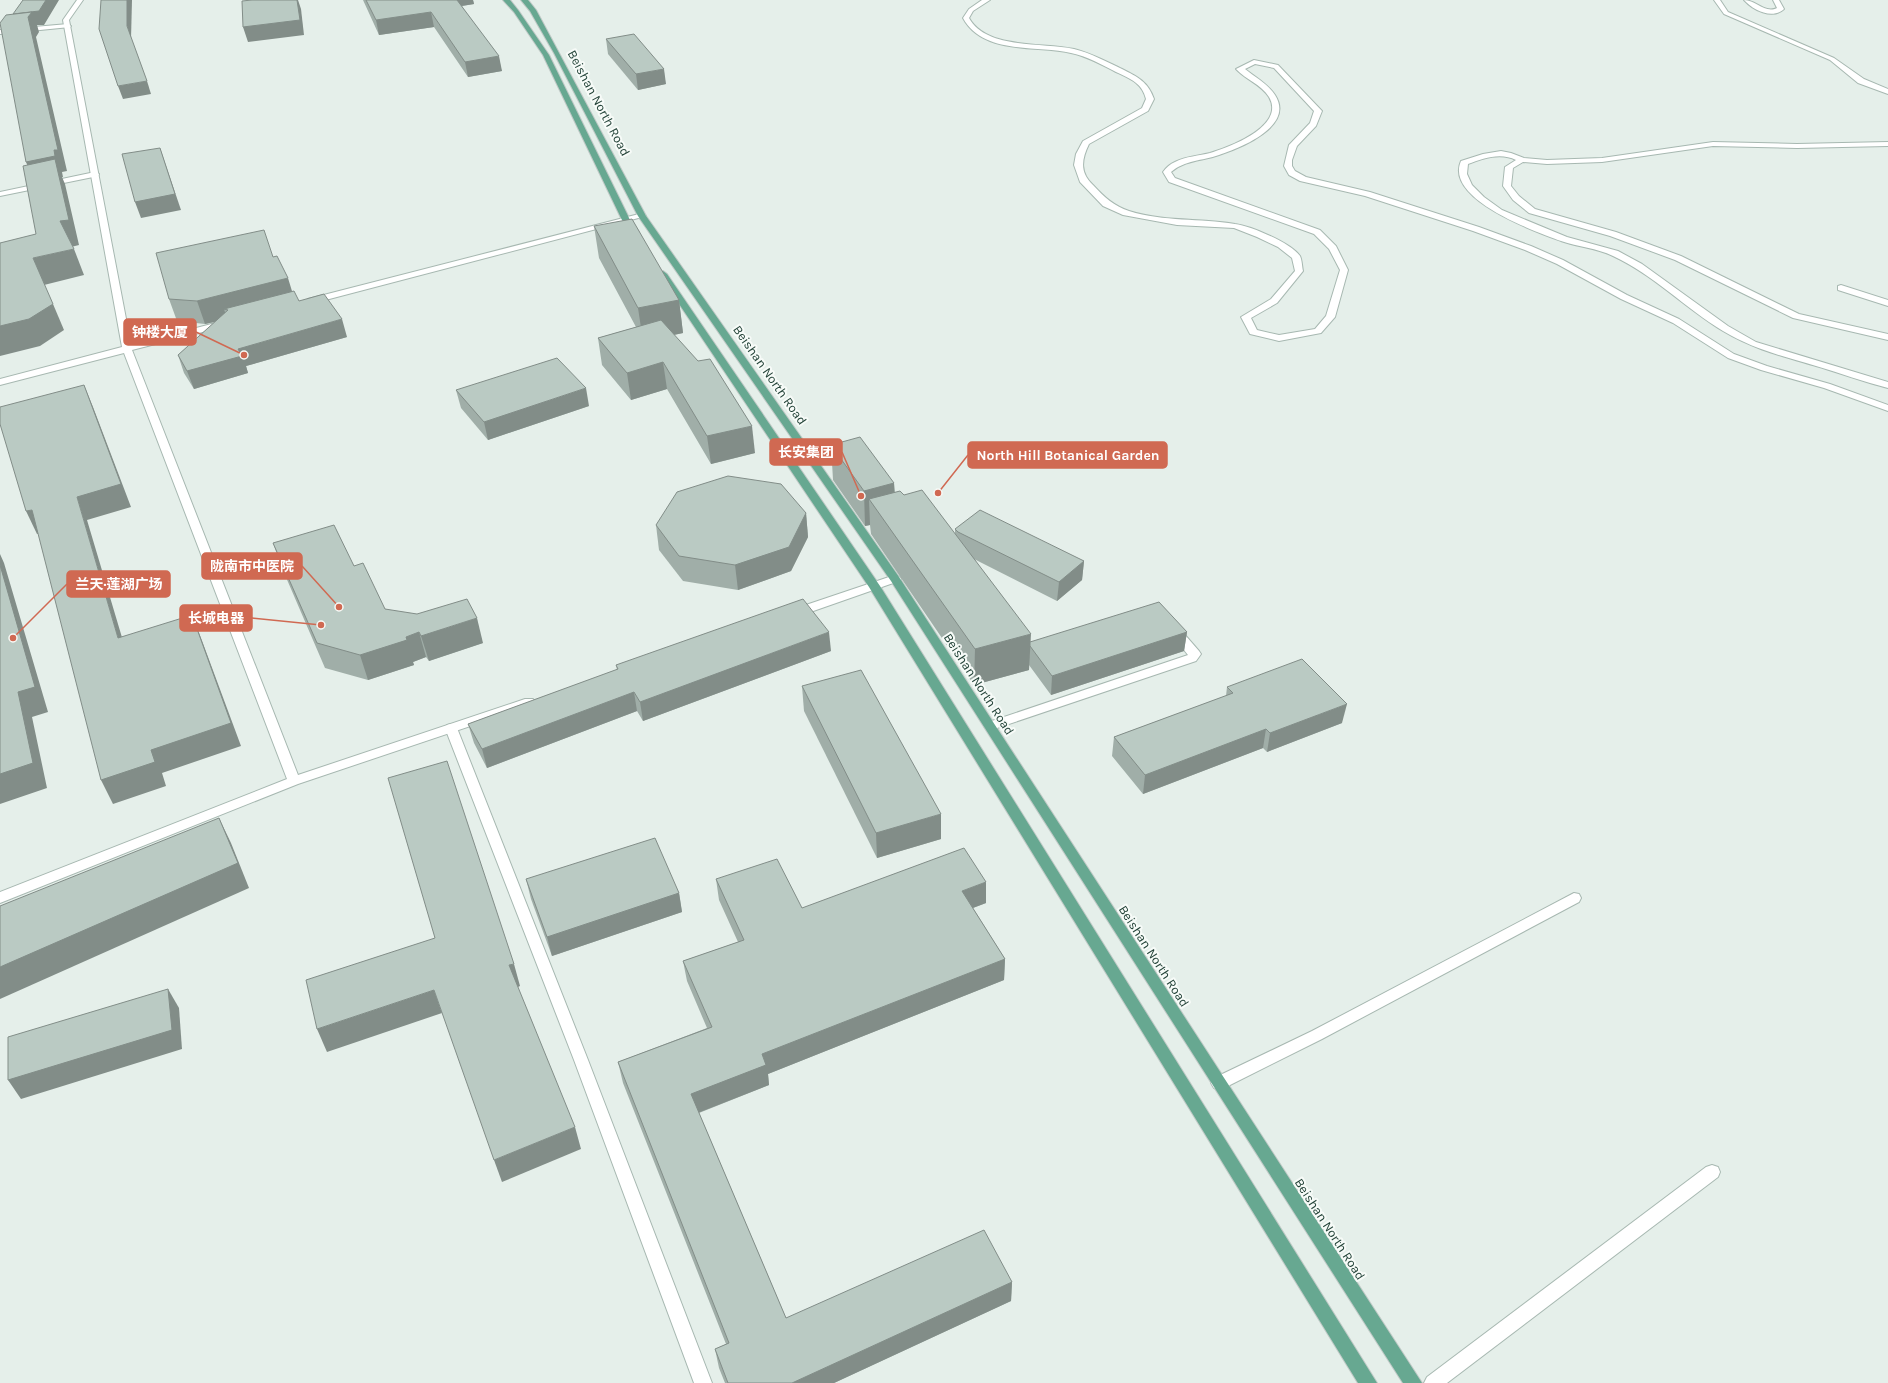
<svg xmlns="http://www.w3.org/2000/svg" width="1888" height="1383" font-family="Karla,'Noto Sans SC',sans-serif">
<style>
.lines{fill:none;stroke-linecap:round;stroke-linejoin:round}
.minor-casing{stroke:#a7b8b1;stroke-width:2}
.tertiary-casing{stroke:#a7b8b1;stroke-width:2}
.primary-casing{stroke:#c1cac7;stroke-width:2}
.minor{fill:#fff;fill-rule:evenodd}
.tertiary{fill:#fff;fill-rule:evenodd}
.primary{fill:#67a891;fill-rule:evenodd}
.wall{fill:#a0aea8}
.shaded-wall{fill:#828d88}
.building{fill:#bacac3;stroke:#828d88}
.labels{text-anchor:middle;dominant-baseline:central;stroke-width:4;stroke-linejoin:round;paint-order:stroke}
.street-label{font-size:13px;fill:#234338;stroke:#f7fbf8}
.leader{fill:none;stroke:#d06952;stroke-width:1.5}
.callout-dot{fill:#d06952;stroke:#f7fbf8;stroke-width:1.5}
.callout{fill:#d06952;stroke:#d06952;stroke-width:1.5}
.callout-label{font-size:14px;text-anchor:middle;font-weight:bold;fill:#fff}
</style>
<rect width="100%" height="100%" fill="#e5efea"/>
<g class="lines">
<defs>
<g id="minor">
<path d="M982,0H990L973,11L969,18C987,50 1043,42 1074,49C1091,53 1107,62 1122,69C1138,77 1148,82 1154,99L1148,111L1089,144C1081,160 1080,173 1093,185C1104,197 1114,206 1129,211C1164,222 1200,218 1235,224C1251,226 1291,243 1300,256C1302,260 1302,267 1303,271L1277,303L1251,318L1257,330L1279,335L1315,329L1326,316L1340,270L1329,249L1314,234L1169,182L1163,172C1166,168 1170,164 1175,162C1186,156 1199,156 1210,153C1230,147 1286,126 1269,97C1261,84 1246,80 1236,69L1254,60L1278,65L1322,111L1316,126L1297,146L1292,160V166L1295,171L1306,177L1370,192L1479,227L1531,246L1563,260L1627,295L1679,319L1734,354L1767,366L1830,384L1888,405V411L1824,388L1761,370L1728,358L1673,323L1621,299L1557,264L1525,250L1473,231L1365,196L1300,181L1289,175L1284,166L1289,145L1310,123L1314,111L1274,68L1255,64L1245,69C1255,77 1268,84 1275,95C1295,126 1241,148 1219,155C1202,161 1185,160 1171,172L1175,178L1320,230L1336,246L1348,270L1335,317L1321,333L1279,341L1250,334L1241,317L1271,299L1295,271L1292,258L1278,247L1257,237L1234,228L1177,225L1123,215L1103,206L1080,182L1074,165L1076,154L1083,141L1142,108L1146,99C1142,83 1131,79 1116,72C1102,65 1087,56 1071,53C1036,45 983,55 963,18L969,9Z"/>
<polygon points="1714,0 1720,0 1728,12 1834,58 1864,79 1888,89 1888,94 1858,83 1830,60 1724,14"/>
<path d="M1744,0C1756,0 1765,14 1777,8L1773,0H1779L1784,9C1772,20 1753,10 1744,0Z"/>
<polygon points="68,24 71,26 70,27 0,34 0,30"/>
<path d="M1713,142L1797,144L1888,142V146L1797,148L1713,146L1602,162L1547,164L1523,162L1513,168L1511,186L1519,196L1535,209L1616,232L1681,256L1799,314L1888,334V340L1793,318L1675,260L1610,236L1529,213L1513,200L1503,186L1505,167L1516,160C1501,152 1483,158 1468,164L1467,174L1472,185L1484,197L1502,210L1567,237L1618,251L1642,264L1728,326L1756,342L1888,382V388C1864,382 1840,373 1816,366C1782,356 1753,349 1723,331C1685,308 1654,275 1613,256C1597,248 1578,247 1561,241C1536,232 1444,199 1461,161L1483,154L1501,151L1511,153L1524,158L1547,160L1602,158Z"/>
<polygon points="95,172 99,174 98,176 0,196 0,192"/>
<polygon points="1841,285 1888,300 1888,306 1838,290 1838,286"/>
<polygon points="1175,627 1179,628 1199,651 1201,654 1196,661 994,729 986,729 984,726 986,723 1188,655 1169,631"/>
<polygon points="451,724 455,725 457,728 588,1060 712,1383 694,1383 574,1060 445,728 447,725"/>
<polygon points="1574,893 1579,894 1581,898 1579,902 1322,1039 1224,1088 1219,1089 1214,1088 1211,1083 1214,1078 1312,1031"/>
<polygon points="1712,1165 1718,1167 1720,1172 1718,1177 1447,1383 1424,1383 1427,1377 1706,1167"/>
</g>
<g id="tertiary">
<polygon points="77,0 83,0 69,20 131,345 223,321 228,324 226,326 132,350 298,775 525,699 533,699 535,702 533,705 298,784 0,903 0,892 287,779 124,353 0,385 0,379 122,347 63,20"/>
<polygon points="639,214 642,214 646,216 314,303 311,304 307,301 308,299"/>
<polygon points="895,575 899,577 901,579 899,581 799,616 795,617 789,613 791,610"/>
</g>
<g id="primary">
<polygon points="503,0 510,0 518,10 549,55 630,220 639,232 638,234 632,234 622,220 543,55 514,12"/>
<polygon points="521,0 528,0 536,10 646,216 899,577 1422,1383 1403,1383 891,581 638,216 554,53 530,11"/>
<polygon points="663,271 667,274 880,586 1377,1383 1358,1383 869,587 659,274"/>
</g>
</defs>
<use href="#minor" class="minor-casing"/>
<use href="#tertiary" class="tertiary-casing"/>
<use href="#primary" class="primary-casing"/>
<use href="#minor" class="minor"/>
<use href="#tertiary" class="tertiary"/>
<use href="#primary" class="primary"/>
</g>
<g class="wall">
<polygon points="363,0 473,0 474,4 462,6 502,71 468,77 434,27 379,35"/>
<polygon points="606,39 666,84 638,90 608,54"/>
<polygon points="594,226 679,300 683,333 674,335 755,453 711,464 667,389 631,400 602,365 598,338 636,327 599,258"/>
<polygon points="273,257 292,292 299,301 347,337 246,366 248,373 194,389 184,373 178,355 215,322 205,324 177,321 169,299"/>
<polygon points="456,390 589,406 488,440 461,408"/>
<polygon points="831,445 894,483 895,492 904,495 955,534 955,529 1084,561 1082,580 1057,601 974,559 1030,642 1187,632 1184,651 1051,695 1029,665 1029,670 974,685 871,534 870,525 865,526 833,480"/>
<polygon points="806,513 808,537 791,571 738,590 683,581 659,550 656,525"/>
<polygon points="273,543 354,566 385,609 483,643 429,661 426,657 413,662 414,665 368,680 325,668 282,568"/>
<polygon points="831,651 643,721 637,711 487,768 474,743 468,724 617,670 616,665"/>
<polygon points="802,686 941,839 877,858 804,711"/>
<polygon points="1227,687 1342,723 1267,752 1263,748 1143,794 1112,756 1114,737 1226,696"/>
<polygon points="526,879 679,893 682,912 552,956 531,899"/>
<polygon points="716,879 802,908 986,903 973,908 1005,959 1004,980 768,1074 769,1085 699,1113 786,1318 1012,1282 1011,1301 834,1383 725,1383 719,1368 715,1349 726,1344 623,1083 618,1062 707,1028 687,981 683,961 738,942 719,900"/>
</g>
<g class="shaded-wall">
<polygon points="46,0 59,0 44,25 37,25 39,32 36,37 67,171 62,172 63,177 62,177 65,184 79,245 71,247 35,183 26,162 13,14"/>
<polygon points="127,0 132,0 131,39 127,26"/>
<polygon points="297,0 298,0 301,9 304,35 248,42 243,27"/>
<polygon points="453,0 473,0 474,4 455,7"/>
<polygon points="431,12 434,27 379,35 376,20"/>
<polygon points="499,56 502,71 468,77 465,62"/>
<polygon points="664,69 666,84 638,90 636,74"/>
<polygon points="147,81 151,94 123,99 118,86"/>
<polygon points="160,148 181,210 141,218 135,202"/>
<polygon points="74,249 84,275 44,285 33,258"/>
<polygon points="288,278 295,301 228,310 224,309 227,319 205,324 197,301"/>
<polygon points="679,300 683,333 643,341 638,308"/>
<polygon points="53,304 64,330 40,346 0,356 0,326"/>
<polygon points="342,319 347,337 246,366 248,373 194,389 187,371 238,349"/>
<polygon points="663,362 667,389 631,400 627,373"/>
<polygon points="84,385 93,407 131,507 87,520 129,661 118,638 77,497"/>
<polygon points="586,388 589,406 488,440 484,422"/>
<polygon points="752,426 755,453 711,464 707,436"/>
<polygon points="894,483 895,518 869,499 870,525 865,526 864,491"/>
<polygon points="32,510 42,533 37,534 26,511"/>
<polygon points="806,513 808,537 791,571 738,590 735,565"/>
<polygon points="0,554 4,563 48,712 32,717 47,788 0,804 0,774 18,692 0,565"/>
<polygon points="1084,561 1082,580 1057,601 1059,582"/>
<polygon points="192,615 201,638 241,746 162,773 166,786 113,804 101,780 151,750"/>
<polygon points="477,618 483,643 429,661 421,636"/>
<polygon points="419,632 426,657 413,662 414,665 368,680 360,655"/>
<polygon points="829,632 831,651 643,721 640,702"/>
<polygon points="1187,632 1184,651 1051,695 1052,676"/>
<polygon points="1031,634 1029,670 974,685 975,649"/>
<polygon points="634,692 637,711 487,768 482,749"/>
<polygon points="1347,704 1342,723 1267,752 1270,733"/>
<polygon points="1266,729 1263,748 1143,794 1145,775"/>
<polygon points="941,814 941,839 877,858 876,833"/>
<polygon points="219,818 231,843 249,888 0,999 0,967"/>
<polygon points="986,882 986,903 962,912 962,891"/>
<polygon points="679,893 682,912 552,956 547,937"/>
<polygon points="1005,959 1004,980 768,1074 769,1085 695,1114 691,1094 762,1054"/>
<polygon points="514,964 520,986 516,988 509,965"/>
<polygon points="168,989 179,1008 182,1049 21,1099 8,1080"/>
<polygon points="434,990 442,1013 327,1052 317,1029"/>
<polygon points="575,1127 581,1149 502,1182 494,1160"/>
<polygon points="1012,1282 1011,1301 834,1383 792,1383"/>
</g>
<g class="building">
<polygon points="23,0 46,0 39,11 13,14"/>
<polygon points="101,0 127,0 127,26 147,81 118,86 99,29"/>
<polygon points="252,0 297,0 300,20 243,27 242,1"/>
<polygon points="366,0 457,0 499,56 465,62 431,12 376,20"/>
<polygon points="32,12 28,17 58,150 54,150 55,156 26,162 0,23 6,15"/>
<polygon points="634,34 664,69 636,74 606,39"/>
<polygon points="160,148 175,194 135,202 122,154"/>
<polygon points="55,159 69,220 60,221 74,249 33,258 53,304 29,319 0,326 0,243 36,234 23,166"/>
<polygon points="632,219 679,300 638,308 594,226"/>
<polygon points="264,230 273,257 277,256 288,278 197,301 169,299 156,253"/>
<polygon points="294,291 299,301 324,294 342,319 238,349 242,356 187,371 178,355 228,310 224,309"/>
<polygon points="661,320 698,361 710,359 752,426 707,436 663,362 627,373 598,338"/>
<polygon points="557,358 586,388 484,422 456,390"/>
<polygon points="84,385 121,484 77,497 118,638 192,615 231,723 151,750 155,762 101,780 32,510 26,511 0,424 0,407"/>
<polygon points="860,437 894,483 864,491 831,445"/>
<polygon points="728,476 781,484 806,513 789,547 735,565 679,556 656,525 677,492"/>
<polygon points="922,490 1031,634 975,649 869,499 900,491 904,495"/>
<polygon points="980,510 1084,561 1059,582 958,532 955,529"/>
<polygon points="334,525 354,566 363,563 385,609 417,614 467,599 477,618 421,636 419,632 406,637 407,640 360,655 317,643 273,543"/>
<polygon points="0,565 35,687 18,692 33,763 0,774"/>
<polygon points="803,599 829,632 640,702 634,692 482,749 468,724 618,669 616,665"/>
<polygon points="1159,602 1187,632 1052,676 1030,646 1030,642"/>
<polygon points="1302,659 1347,704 1270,733 1266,729 1145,775 1114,737 1233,693 1227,687"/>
<polygon points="861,670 941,814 876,833 802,686"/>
<polygon points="447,761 514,964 509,965 575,1127 494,1160 434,990 317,1029 306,980 435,938 388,778"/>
<polygon points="219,818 238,863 0,967 0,906"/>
<polygon points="655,838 679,893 547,937 526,879"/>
<polygon points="964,848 986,882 962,891 1005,959 762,1054 766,1065 691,1094 786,1318 984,1230 1012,1282 792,1383 728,1383 715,1349 729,1343 618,1062 712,1027 683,961 744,940 716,879 777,859 802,908"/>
<polygon points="168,989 172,1030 8,1080 8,1037"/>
</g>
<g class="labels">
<g class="street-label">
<text transform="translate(599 103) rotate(62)">Beishan North Road</text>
<text transform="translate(770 375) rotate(55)">Beishan North Road</text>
<text transform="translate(979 684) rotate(57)">Beishan North Road</text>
<text transform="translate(1154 956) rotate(57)">Beishan North Road</text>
<text transform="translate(1330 1229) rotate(57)">Beishan North Road</text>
</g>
</g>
<path class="leader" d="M244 355L196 332M861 496L842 452M938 493L968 455M339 607L302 566M13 638L67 584M321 625L252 618"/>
<g class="callout-dot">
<circle cx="244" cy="355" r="4"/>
<circle cx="861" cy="496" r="4"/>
<circle cx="938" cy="493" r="4"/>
<circle cx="339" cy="607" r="4"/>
<circle cx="13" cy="638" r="4"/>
<circle cx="321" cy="625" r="4"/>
</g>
<g class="callout">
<rect x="124" y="319" width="72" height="26" rx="4"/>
<rect x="770" y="439" width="72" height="26" rx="4"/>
<rect x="968" y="442" width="199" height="26" rx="4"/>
<rect x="202" y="553" width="100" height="26" rx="4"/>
<rect x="67" y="571" width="103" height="26" rx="4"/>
<rect x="180" y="605" width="72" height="26" rx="4"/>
</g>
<g class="callout-label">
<text x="160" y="337">钟楼大厦</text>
<text x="806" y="457">长安集团</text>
<text x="1068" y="460">North Hill Botanical Garden</text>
<text x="252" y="571">陇南市中医院</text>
<text x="119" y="589">兰天·莲湖广场</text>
<text x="216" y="623">长城电器</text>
</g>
</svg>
